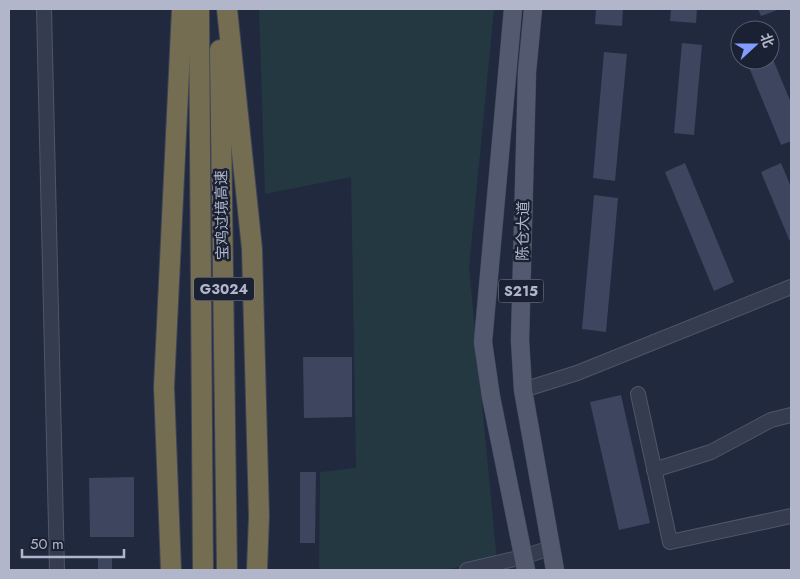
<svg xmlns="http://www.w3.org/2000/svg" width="800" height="579" font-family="Jost,'Noto Sans SC',sans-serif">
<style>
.green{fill:#233840}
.building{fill:#3d455f}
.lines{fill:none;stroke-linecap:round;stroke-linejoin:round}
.minor-casing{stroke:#505669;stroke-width:16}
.major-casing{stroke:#3e4557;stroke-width:19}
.highway-casing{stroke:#3d4356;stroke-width:22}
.minor{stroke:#353c4f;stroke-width:14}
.major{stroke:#535a6f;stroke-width:18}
.highway{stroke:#756d52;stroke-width:20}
.labels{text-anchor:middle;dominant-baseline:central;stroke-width:5;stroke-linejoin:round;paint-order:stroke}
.shield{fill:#1a2133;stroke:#84899d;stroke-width:1}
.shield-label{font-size:14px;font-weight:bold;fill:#b1b6ca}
.street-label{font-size:15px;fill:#b1b6ca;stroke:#1a2133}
</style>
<rect width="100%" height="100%" fill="#21293f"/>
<polygon class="green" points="259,9 494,9 469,268 497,561 441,570 319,570 320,472 356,468 351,177 265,194"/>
<g class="building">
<polygon points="596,9 623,9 622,26 595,24"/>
<polygon points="671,9 697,9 696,23 670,21"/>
<polygon points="758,9 780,9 761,16"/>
<polygon points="682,43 702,45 694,135 674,133"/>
<polygon points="604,52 627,54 615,181 593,178"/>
<polygon points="770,52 791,103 791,141 781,145 746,60 770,60"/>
<polygon points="685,163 734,282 714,291 665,172"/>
<polygon points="781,163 791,187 791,244 761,172"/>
<polygon points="594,195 618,198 606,332 582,329"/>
<polygon points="303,357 352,357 352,417 304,418"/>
<polygon points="621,395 650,523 619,530 590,402"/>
<polygon points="300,472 316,472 315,543 300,543"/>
<polygon points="134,477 134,537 90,537 89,478"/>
<rect x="98" y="558" width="14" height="12"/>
</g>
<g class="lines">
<defs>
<g id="minor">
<polyline points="44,9 57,570"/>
<polyline points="523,390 577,373 791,287"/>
<polyline points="638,394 670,542 791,516"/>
<polyline points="654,470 711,452 771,420 791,415"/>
<polyline points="467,570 523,557 550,548"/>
</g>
<g id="major">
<polyline points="513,9 483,342 491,397 526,570"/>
<polyline points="533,9 527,72 520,340 523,390 555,570"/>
</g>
<g id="highway">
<polyline points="199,9 203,570"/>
<polyline points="227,9 252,249 259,516 257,570"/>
<polyline points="220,50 227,570"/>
<polyline points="171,570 164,387 182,9"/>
</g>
</defs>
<use href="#minor" class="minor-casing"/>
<use href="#major" class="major-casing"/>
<use href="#highway" class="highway-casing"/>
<use href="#minor" class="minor"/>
<use href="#major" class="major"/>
<use href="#highway" class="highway"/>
</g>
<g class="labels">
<g class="shield">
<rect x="194" y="277.5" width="60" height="23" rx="4"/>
<rect x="498.5" y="279.5" width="45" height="23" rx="4"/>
</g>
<g class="shield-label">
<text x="224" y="289">G3024</text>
<text x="521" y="291">S215</text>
</g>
<g class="street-label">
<text transform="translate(222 215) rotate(-91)">宝鸡过境高速</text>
<text transform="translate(523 231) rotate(-89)">陈仓大道</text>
</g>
</g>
<rect width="800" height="579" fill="none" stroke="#b1b6ca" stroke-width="20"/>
<g transform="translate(755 45) rotate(69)"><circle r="24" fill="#1a2133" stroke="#565d6f"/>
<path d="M0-4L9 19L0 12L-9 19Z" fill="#819dff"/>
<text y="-8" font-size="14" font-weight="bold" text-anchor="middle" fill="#b1b6ca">北</text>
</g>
<path d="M22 549v8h102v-8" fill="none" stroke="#b1b6ca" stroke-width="2.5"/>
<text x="30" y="549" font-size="15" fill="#b1b6ca" stroke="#1a2133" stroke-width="4" paint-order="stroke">50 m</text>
</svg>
